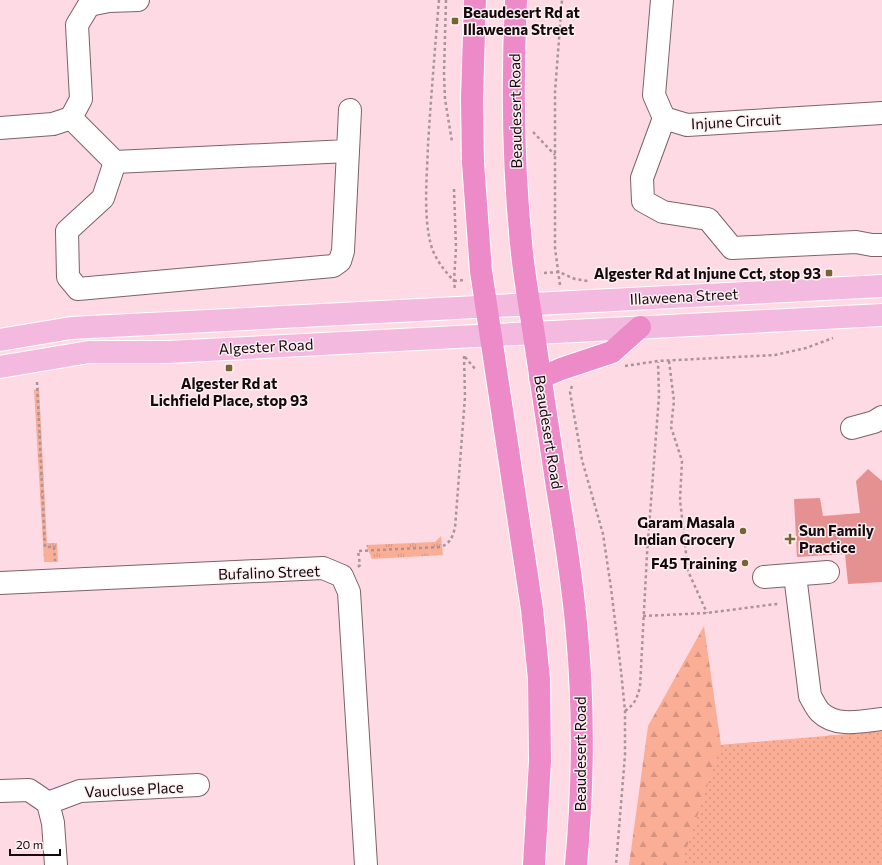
<svg xmlns="http://www.w3.org/2000/svg" width="882" height="865" font-family="Commissioner,sans-serif">
<style>
.grass{fill:url(#grass-tufts)}
.forest{fill:url(#forest-firs)}
.park{fill:url(#park-dots)}
.building{fill:#e59191}
.lines{fill:none;stroke-linecap:round;stroke-linejoin:round}
.minor-casing{stroke:#7f6169;stroke-width:24}
.major-casing{stroke:#fff;stroke-width:24}
.highway-casing{stroke:#fff;stroke-width:24}
.path{stroke:#ac9299;stroke-width:2.5;stroke-dasharray:3 3;stroke-linecap:butt}
.minor{stroke:#fff;stroke-width:22}
.major{stroke:#f4b9de;stroke-width:22}
.highway{stroke:#ec8bc8;stroke-width:22}
.poi-dot{fill:#756533;stroke:#fdeff2;stroke-width:1.5}
.labels{text-anchor:middle;dominant-baseline:central;stroke-width:3;stroke-linejoin:round;paint-order:stroke}
.poi-label{font-size:15px;font-weight:bold;fill:#14090c;stroke:#fdeff2;text-anchor:end}
.street-label{font-size:15px;fill:#14090c;stroke:#fdeff2}
</style>
<defs>
<pattern id="grass-tufts" width="24" height="20" patternUnits="userSpaceOnUse"><rect width="24" height="20" fill="#fbae96"/><path d="M3 7l-1-3M5 7V3M7 7l1-3M15 17l-1-3M17 17v-4M19 17l1-3" fill="none" stroke="#d69480"/></pattern>
<pattern id="forest-firs" width="22" height="20" patternUnits="userSpaceOnUse"><rect width="22" height="20" fill="#fbae96"/><path d="M5 1l3.5 6h-7zM16 11l3.5 6h-7z" fill="#d69480"/></pattern>
<pattern id="park-dots" width="8" height="8" patternUnits="userSpaceOnUse"><rect width="8" height="8" fill="#fbae96"/><path d="M2 2h.1M6 6h.1" fill="none" stroke="#d69480" stroke-width="1.8" stroke-linecap="round"/></pattern>
</defs>
<rect width="100%" height="100%" fill="#fedbe4"/>
<g class="grass">
<polygon points="39,387 47,543 57,543 58,562 44,562 34,390"/>
<polygon points="441,536 443,555 372,559 366,545 435,542"/>
</g>
<polygon class="forest" points="704,626 721,745 882,731 882,865 629,865 648,726"/>
<polygon class="park" points="882,732 882,865 681,865 721,745"/>
<polygon class="building" points="868,469 882,481 882,582 848,584 845,554 797,557 794,499 820,498 823,516 860,513 856,481"/>
<g class="lines">
<defs>
<g id="minor">
<polyline points="662,0 654,95 664,118 687,125 882,113"/>
<polyline points="89,5 109,1 138,0"/>
<polyline points="71,118 115,162 348,151 350,110"/>
<polyline points="71,118 81,99 77,25 89,5"/>
<polyline points="664,118 642,178 643,201 663,212 708,219 732,248 856,242 872,245 882,245"/>
<polyline points="0,128 53,124 71,118"/>
<polyline points="115,162 103,198 67,231 68,277 78,289 333,266 340,261 343,251 348,151"/>
<polyline points="852,428 874,422 882,417"/>
<path d="M795,575L810,696C813,701 816,708 820,712C836,728 863,721 882,719"/>
<polyline points="764,577 828,572"/>
<polyline points="0,583 323,568 342,576 349,592 366,865"/>
<polyline points="0,791 29,790 48,803 53,823 56,865"/>
<polyline points="48,803 80,791 198,785"/>
</g>
<g id="major">
<polyline points="0,340 71,328 882,286"/>
<polyline points="0,367 89,352 168,352 882,315"/>
</g>
<g id="highway">
<polyline points="475,0 472,99 473,163 481,271 532,609 539,679 540,761 534,865"/>
<path d="M516,0C512,84 513,169 522,253C525,281 530,308 534,335C542,386 549,436 557,487C565,535 573,584 577,634C584,710 583,789 576,865"/>
<polyline points="540,378 561,369 612,352 640,327"/>
</g>
</defs>
<use href="#minor" class="minor-casing"/>
<use href="#major" class="major-casing"/>
<use href="#highway" class="highway-casing"/>
<g class="path">
<path d="M439,0C435,48 431,97 428,145C427,177 423,215 431,245C435,259 444,270 454,281"/>
<polyline points="446,0 444,73 445,99 452,142"/>
<polyline points="533,132 555,155"/>
<polyline points="454,189 456,248 454,281 455,290"/>
<polyline points="544,273 559,272 575,279 588,281"/>
<polyline points="454,281 464,280"/>
<polyline points="560,285 555,248 555,92 562,0"/>
<polyline points="465,357 476,370"/>
<polyline points="669,361 674,401 671,427 682,461 680,500 688,571 707,613"/>
<polyline points="625,366 658,361 775,355 806,348 833,338"/>
<polyline points="37,382 45,547 54,547 55,561"/>
<polyline points="572,386 570,392 571,398 582,460 603,534 611,588 621,671 625,711 625,755 616,865"/>
<path d="M358,567L360,565L358,551L440,547C450,544 452,538 455,528L465,397L464,354"/>
<polyline points="643,616 707,613 776,604 780,605"/>
<path d="M625,711C635,704 637,698 640,687L647,554L659,396L658,362"/>
</g>
<use href="#minor" class="minor"/>
<use href="#major" class="major"/>
<use href="#highway" class="highway"/>
</g>
<g class="poi-dot">
<rect x="451" y="17" width="8" height="8" rx="2"/>
<rect x="825" y="269" width="8" height="8" rx="2"/>
<rect x="225" y="364" width="8" height="8" rx="2"/>
<circle cx="743" cy="531" r="4"/>
<path d="M788 533h4v4h4v4h-4v4h-4v-4h-4v-4h4z"/>
<circle cx="745" cy="563" r="4"/>
</g>
<g class="labels">
<g class="poi-label">
<text x="463" y="12" text-anchor="start">Beaudesert Rd at<tspan x="463" dy="17">Illaweena Street</tspan></text>
<text x="821" y="273">Algester Rd at Injune Cct, stop 93</text>
<text x="229" y="383" text-anchor="middle">Algester Rd at<tspan x="229" dy="17">Lichfield Place, stop 93</tspan></text>
<text x="735" y="522">Garam Masala<tspan x="735" dy="17">Indian Grocery</tspan></text>
<text x="799" y="530" text-anchor="start">Sun Family<tspan x="799" dy="17">Practice</tspan></text>
<text x="737" y="563">F45 Training</text>
</g>
<g class="street-label">
<text transform="translate(515 111) rotate(-91)">Beaudesert Road</text>
<text transform="translate(736 121) rotate(-3)">Injune Circuit</text>
<text transform="translate(684 296) rotate(-3)">Illaweena Street</text>
<text transform="translate(266 346) rotate(-3)">Algester Road</text>
<text transform="translate(549 432) rotate(81)">Beaudesert Road</text>
<text transform="translate(269 572) rotate(-2)">Bufalino Street</text>
<text transform="translate(580 754) rotate(-90)">Beaudesert Road</text>
<text transform="translate(134 789) rotate(-3)">Vaucluse Place</text>
</g>
</g>
<path d="M10 849v6h50v-6" fill="none" stroke="#14090c" stroke-width="2"/>
<text x="16" y="849" font-size="12" fill="#14090c" stroke="#fdeff2" stroke-width="3" paint-order="stroke">20 m</text>
</svg>
